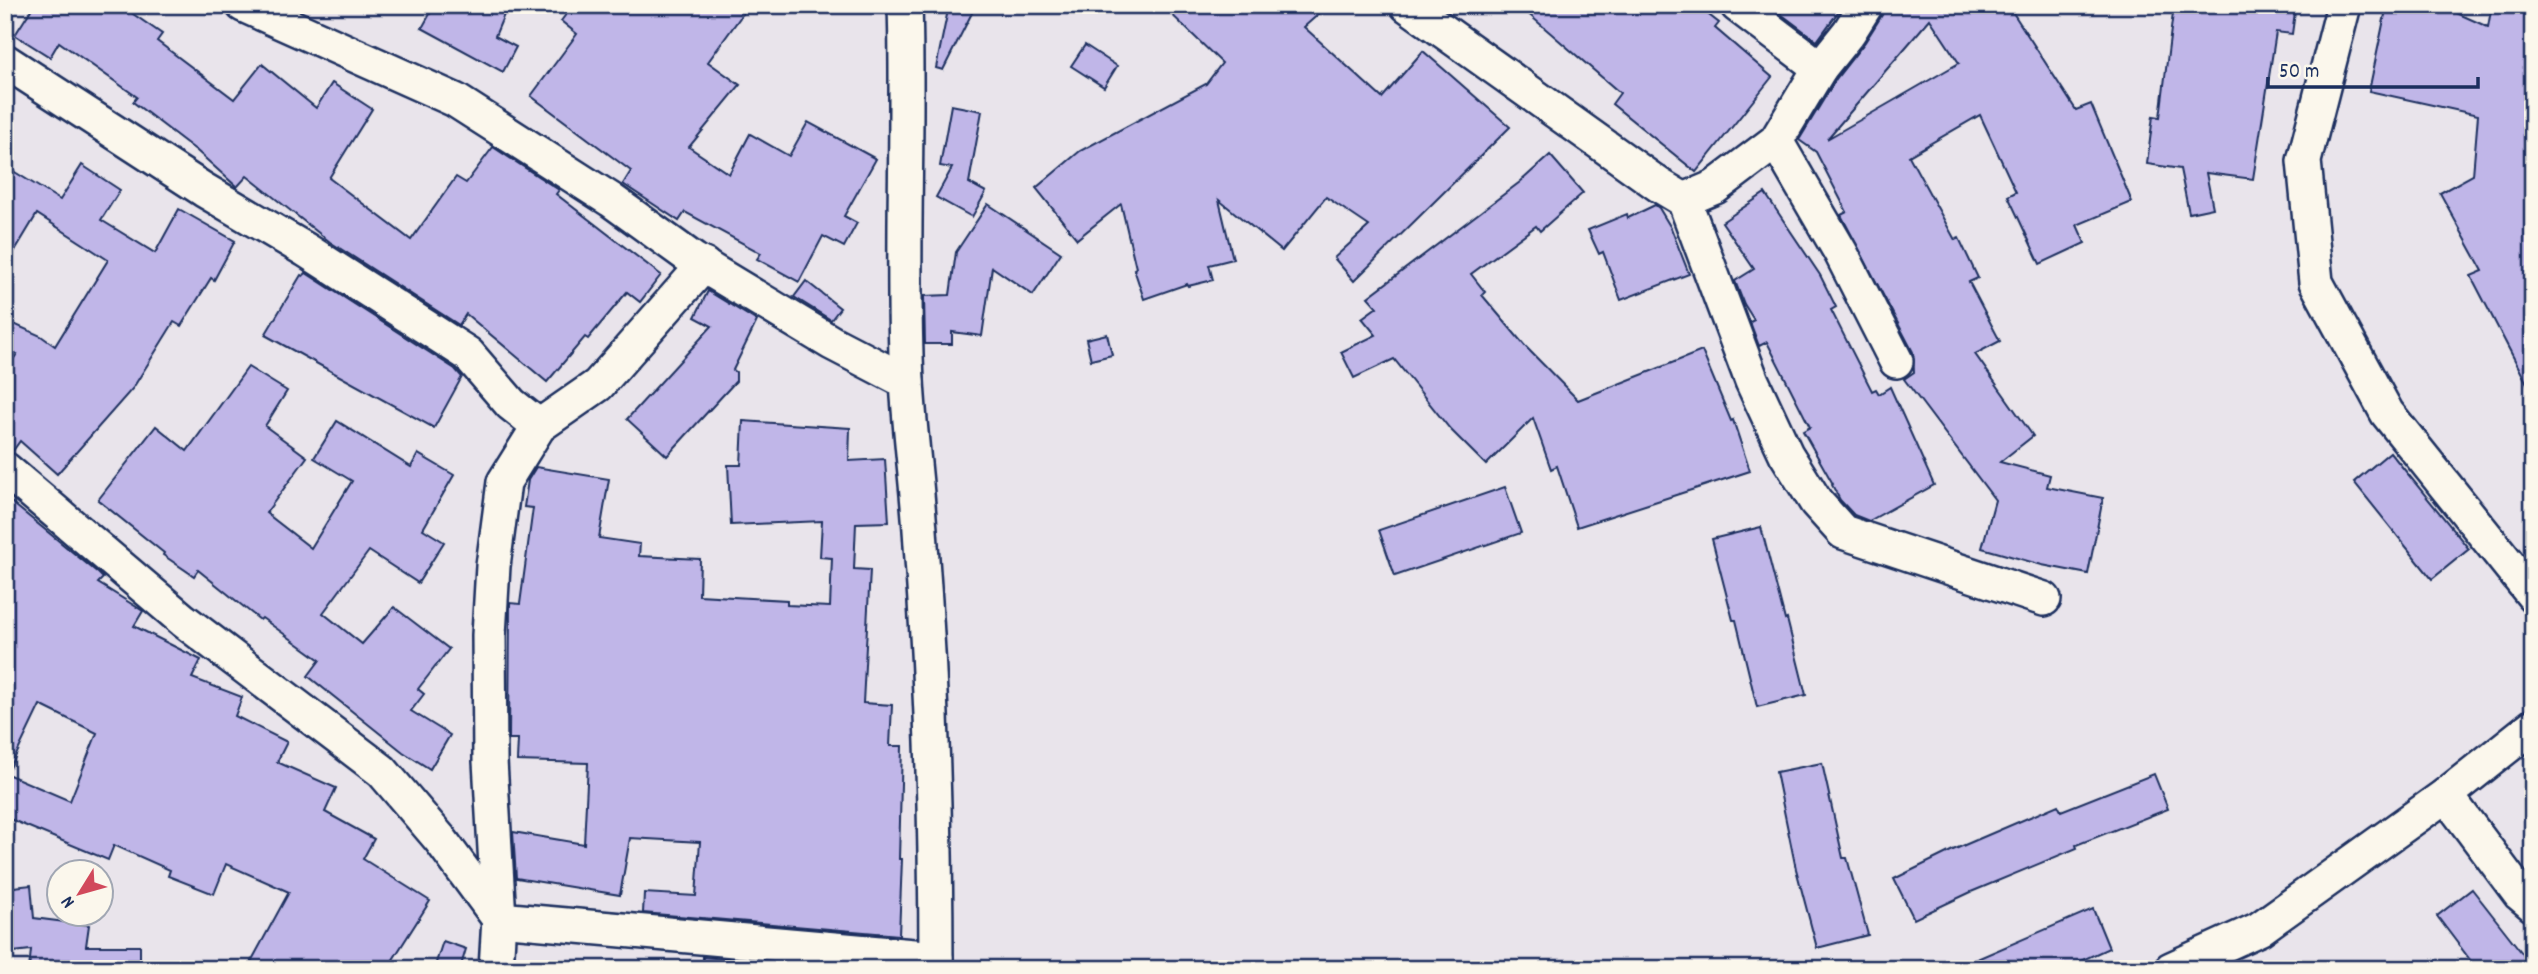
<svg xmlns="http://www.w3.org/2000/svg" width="2538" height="974" font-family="Dekko,sans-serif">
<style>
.building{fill:#c0b6e8;stroke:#1b2f5e;stroke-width:2;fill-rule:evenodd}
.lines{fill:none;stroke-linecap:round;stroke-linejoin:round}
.minor-casing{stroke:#1b2f5e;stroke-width:38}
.minor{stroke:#fbf7ec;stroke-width:33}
</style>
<rect width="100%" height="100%" fill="#e9e4eb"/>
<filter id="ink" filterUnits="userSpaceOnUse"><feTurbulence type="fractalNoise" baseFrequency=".0143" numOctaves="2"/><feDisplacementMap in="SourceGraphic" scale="14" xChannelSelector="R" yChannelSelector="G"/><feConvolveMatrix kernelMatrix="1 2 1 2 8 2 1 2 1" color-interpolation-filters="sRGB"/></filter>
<g filter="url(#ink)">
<g class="building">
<polygon points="34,5 120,5 162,34 157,41 234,99 262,64 316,108 332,83 372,109 329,178 411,240 456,177 466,183 493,147 559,190 556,194 661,275 640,302 627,292 588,339 585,337 547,382 466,314 459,325 330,242 247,176 237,187 197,151 133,102 137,97 59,42 50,57 15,35"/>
<polygon points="435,5 508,5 495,36 516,47 503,72 422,28"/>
<polygon points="573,5 749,5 708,62 740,85 689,147 729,174 750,134 789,156 808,122 876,159 844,216 857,223 844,247 823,236 799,282 757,259 761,253 685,212 679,221 623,184 631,171 531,96 577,34 561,21"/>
<polygon points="949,5 976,5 943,70 936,68"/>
<polygon points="1162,5 1329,5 1304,27 1382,98 1423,51 1510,127 1354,281 1334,258 1369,226 1326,197 1282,251 1219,200 1233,259 1209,265 1213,280 1188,286 1187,284 1144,299 1134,269 1136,268 1121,204 1077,239 1036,188 1080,151 1206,84 1222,63"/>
<polygon points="1518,5 1696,5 1719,23 1715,28 1772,77 1696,172 1612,104 1620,93"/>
<polygon points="1769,5 1843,5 1817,41"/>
<path d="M1885,5H2008L2076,110L2091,104L2132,202L2077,225L2085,243L2040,264L2008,196L2016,192L1980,115L1909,156L1955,240L1959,238L1978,278L1969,282L2000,341L1975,354L2033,436L2000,462L2050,475L2047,487L2103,498L2088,574L2042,565L1982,548L1995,500L1904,379L1914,372L1913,352L1841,215L1847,212L1816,152L1799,140L1836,79L1865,42L1882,15ZM1930,19L1959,63L1827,139Z"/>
<polygon points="2174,5 2296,5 2292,34 2276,32 2253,179 2206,173 2213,208 2189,213 2180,169 2147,164 2153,116 2160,117"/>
<polygon points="2387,5 2439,5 2488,27 2492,5 2533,5 2533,395 2471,276 2483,271 2440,193 2473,175 2478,115 2369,91"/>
<polygon points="1085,45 1117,66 1104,87 1071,66"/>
<polygon points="951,105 982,111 969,183 986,192 972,217 936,197 952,168 940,166"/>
<polygon points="1550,155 1583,193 1540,231 1536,226 1471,274 1485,292 1482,295 1525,346 1578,400 1702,351 1731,421 1733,420 1750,471 1577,527 1557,466 1551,469 1533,418 1486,465 1450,429 1394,359 1354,378 1341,352 1376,335 1362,318 1377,307 1368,297 1520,182"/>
<polygon points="82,165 120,190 101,220 155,253 179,209 235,241 214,280 211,278 181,326 174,322 133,388 57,474 20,441 12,452 5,450 5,371 17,354 5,349 5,320 41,336 55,346 108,260 37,214 5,267 5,166 60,200"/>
<polygon points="1765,193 1820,275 1836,307 1831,310 1872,391 1876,389 1879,394 1890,387 1934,485 1869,521 1854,515 1840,500 1832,485 1833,484 1803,431 1810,427 1767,342 1759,346 1750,322 1754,320 1744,304 1735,281 1754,269 1722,222"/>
<polygon points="988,204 1061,253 1033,295 992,267 982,336 952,332 952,344 925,344 924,296 950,295 956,252"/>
<polygon points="1655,205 1659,208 1671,228 1689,274 1621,300 1603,252 1599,254 1588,230 1627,214 1628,218"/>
<polygon points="306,273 455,369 462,377 434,428 265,335 301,275 303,276"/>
<polygon points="806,281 840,308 831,320 794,297"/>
<polygon points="708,291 757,321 733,370 736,372 736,381 667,456 627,419 712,326 695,317"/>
<polygon points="1107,334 1112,355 1091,360 1086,339"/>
<polygon points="248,367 287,391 265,426 307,457 266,513 311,548 352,481 314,458 337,421 411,467 418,454 454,475 423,529 444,542 418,583 369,551 323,613 362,644 394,607 449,649 418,689 424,694 411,711 450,735 430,769 403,752 308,676 320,660 262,618 260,620 198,570 194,576 163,555 164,553 98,500 156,426 187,451"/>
<polygon points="743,421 850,428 849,461 885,459 889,522 856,523 854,569 870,570 863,703 892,705 890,746 902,746 899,859 902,859 899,935 643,913 644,893 696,896 700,842 630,838 620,895 516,878 513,832 584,844 588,763 517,761 518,739 509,739 510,603 520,604 533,508 524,507 528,480 536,467 609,479 599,538 640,544 639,556 700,559 699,595 787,600 787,605 830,607 832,558 820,557 822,521 731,525 728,465 741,465"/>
<polygon points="2390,452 2469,549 2432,579 2354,482"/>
<polygon points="1505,487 1521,533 1395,576 1379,530"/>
<path d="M5,497L98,573L103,578L98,583L143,611L134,626L201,660L192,678L242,697L235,716L287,742L277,762L336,788L325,812L374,839L363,859L430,901L387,969H247L289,892L226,864L214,894L168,876L170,870L114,845L108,860L5,817ZM40,705L97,733L70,801L7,774Z"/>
<polygon points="1761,527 1785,620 1787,619 1806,695 1757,707 1736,620 1733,620 1712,539"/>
<polygon points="1822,763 1843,858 1847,858 1868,935 1817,948 1796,869 1776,772"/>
<polygon points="2154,774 2168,809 2076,845 2077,848 1971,892 1914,919 1894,879 1953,850 2058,805 2061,811"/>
<polygon points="31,885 34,918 89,925 86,946 140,946 140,969 29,969 31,950 5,953 5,888"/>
<polygon points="2472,889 2533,967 2533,969 2477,969 2437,916"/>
<polygon points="2093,909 2109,948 2063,969 1954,969"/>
<polygon points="443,941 466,949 460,969 434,969"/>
<polygon points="703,957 840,969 703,969"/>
</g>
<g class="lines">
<defs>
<g id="minor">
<polyline points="243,5 455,100 611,200 694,260 832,343 907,382"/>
<path d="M905,5C909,131 901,256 907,381C910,436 918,491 921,545C932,686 936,827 936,969"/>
<polyline points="1407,5 1659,185 1684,200 1752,381 1786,454 1816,502 1843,532 2044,599"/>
<polyline points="1737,5 1820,68"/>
<polyline points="2344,5 2304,161 2316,282 2387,413 2533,595"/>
<polyline points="5,61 204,190 306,250 468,354 511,404 539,426"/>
<polyline points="1776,141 1841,253 1896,361"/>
<polyline points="1684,200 1715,187 1776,141 1820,68 1849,32 1866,5"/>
<polyline points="5,469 183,620 382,771 440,839 499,919 936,958"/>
<polyline points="2446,795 2520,894 2533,905"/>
<polyline points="496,969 499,919 490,761 489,635 493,566 504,482 539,426 598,385 704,265"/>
<polyline points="2171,969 2259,929 2446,795 2533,726"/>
</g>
</defs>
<use href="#minor" class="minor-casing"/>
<use href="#minor" class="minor"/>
</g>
</g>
<rect width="2538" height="974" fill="none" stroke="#fbf7ec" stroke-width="28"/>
<rect x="14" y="14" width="2510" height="946" fill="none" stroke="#1b2f5e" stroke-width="2.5" filter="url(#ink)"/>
<g transform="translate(80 893) rotate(233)"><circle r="33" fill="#fbf7ec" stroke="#a1a7b3" stroke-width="2"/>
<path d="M0-5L12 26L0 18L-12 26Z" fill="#d1495b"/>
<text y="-10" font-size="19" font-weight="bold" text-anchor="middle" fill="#1b2f5e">N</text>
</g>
<path d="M2268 77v10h210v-10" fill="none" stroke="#1b2f5e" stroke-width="3.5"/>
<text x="2279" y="77" font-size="21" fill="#1b2f5e" stroke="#fbf7ec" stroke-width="5" paint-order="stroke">50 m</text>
</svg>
